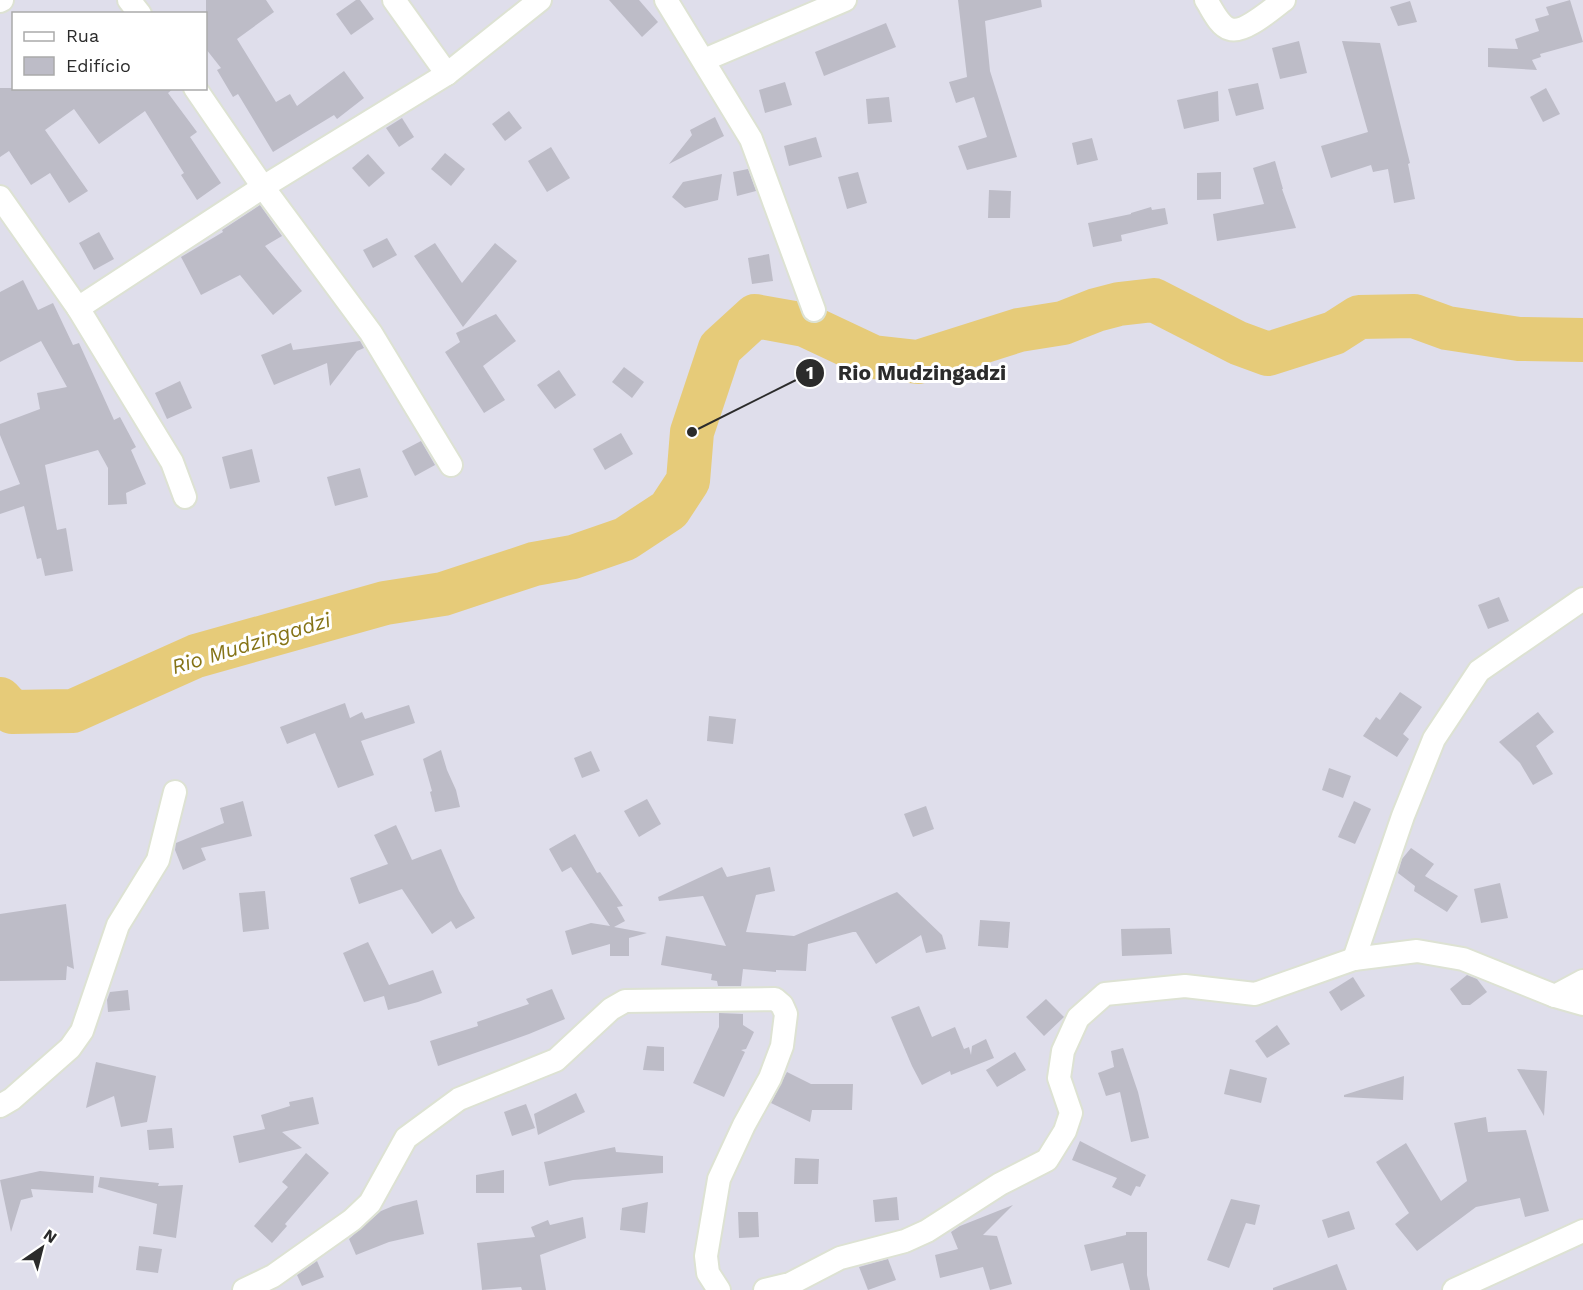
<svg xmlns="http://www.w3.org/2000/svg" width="1583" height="1290" font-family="'Work Sans',sans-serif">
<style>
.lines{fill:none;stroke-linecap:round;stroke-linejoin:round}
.river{stroke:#e6cb79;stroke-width:44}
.building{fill:#bdbcc7}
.minor-casing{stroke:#dde2d3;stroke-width:26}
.minor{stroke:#fff;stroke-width:22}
.labels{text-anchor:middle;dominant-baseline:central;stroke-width:6;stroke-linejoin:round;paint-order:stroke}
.water-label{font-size:21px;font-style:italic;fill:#857316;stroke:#fff}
.leader{fill:none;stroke:#2b2b2b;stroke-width:2}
.callout-dot{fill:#2b2b2b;stroke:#fff;stroke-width:2}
.mark-label{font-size:18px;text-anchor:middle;font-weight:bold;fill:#fff}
.callout-label{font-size:21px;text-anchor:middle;font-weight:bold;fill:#2b2b2b;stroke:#fff;stroke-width:6;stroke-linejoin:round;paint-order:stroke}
</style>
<rect width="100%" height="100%" fill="#dfdeeb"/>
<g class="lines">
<polyline class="river" points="0,699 12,712 73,711 196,656 385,603 443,594 534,564 573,557 625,539 669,510 688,481 692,432 720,348 755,316 805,325 873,357 918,362 1019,330 1063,323 1096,310 1119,304 1154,300 1238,343 1268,354 1334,333 1359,317 1414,316 1447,328 1519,339 1583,340"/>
</g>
<g class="building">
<polygon points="206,0 266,0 274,12 237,39 276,102 290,94 297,106 344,71 364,98 337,119 334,115 273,152 238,94 233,97 217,70 221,68 206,49"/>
<polygon points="356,0 360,0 374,19 351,35 336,14"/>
<polygon points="609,0 639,0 658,22 642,37"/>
<polygon points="958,0 1041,0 1042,7 985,21 990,71 1017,157 967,170 958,146 987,137 974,97 956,103 949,82 967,77"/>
<polygon points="1570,0 1583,42 1540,54 1541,57 1532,60 1537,70 1488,67 1488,48 1518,49 1515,39 1539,31 1535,19 1549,15 1546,7"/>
<polygon points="1410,1 1417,22 1398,26 1390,7"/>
<polygon points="886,23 896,47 824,76 815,52"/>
<polygon points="1299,41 1307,73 1280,79 1272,48"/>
<polygon points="1342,41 1380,43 1410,163 1408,164 1415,199 1394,203 1388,169 1373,172 1371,165 1331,178 1321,146 1368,132"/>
<polygon points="785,82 792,105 765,113 759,90"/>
<polygon points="1258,83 1264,109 1236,116 1228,89"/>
<polygon points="0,88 174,88 168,93 197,132 190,137 221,183 197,200 181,175 184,173 145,111 99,144 74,109 45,130 88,191 69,203 50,173 31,185 9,151 0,157"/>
<polygon points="1546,88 1560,114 1543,122 1530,97"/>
<polygon points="1218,91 1219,121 1184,129 1177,100"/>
<polygon points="889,97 892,122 868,124 866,99"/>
<polygon points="509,111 522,128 505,141 492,124"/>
<polygon points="715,117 724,136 669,164 692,135 690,130"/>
<polygon points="402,118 414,137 399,147 386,128"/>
<polygon points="816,137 822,157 789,166 784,146"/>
<polygon points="1092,138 1098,160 1077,165 1072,143"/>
<polygon points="551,147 570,178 547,192 528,161"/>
<polygon points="445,153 465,169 451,186 431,169"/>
<polygon points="368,154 385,173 369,187 352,168"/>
<polygon points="1275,161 1283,189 1282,189 1296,228 1217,241 1213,214 1264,204 1253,168"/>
<polygon points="748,169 756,191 737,196 733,172"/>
<polygon points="858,172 867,203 847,209 838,177"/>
<polygon points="1221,172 1221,199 1197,200 1197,173"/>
<polygon points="722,174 718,200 685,208 672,197 683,182"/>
<polygon points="989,190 1011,191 1010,218 988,218"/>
<polygon points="260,205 282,236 265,246 302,291 273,315 240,275 201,295 181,257 223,232 222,230"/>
<polygon points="1151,207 1152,210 1165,208 1168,224 1121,235 1122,241 1093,247 1088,223 1131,214 1131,213"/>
<polygon points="99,232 114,259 94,270 79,243"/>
<polygon points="387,238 397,255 373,268 363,250"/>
<polygon points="435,243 462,283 495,243 517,261 463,327 414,256"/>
<polygon points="769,254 773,281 752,284 748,258"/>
<polygon points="23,280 38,310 53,303 73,345 79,343 114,420 120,417 136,447 131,450 146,484 126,493 127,504 108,505 108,468 98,450 45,465 57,530 66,528 73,571 45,576 41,558 37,559 24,506 0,514 0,491 20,484 0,435 0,424 40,409 37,393 67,387 41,341 0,362 0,292"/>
<polygon points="496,314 516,341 483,366 505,400 484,413 445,352 460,342 456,333"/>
<polygon points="360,341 364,348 357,351 330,386 327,363 274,385 261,355 291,343 293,350"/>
<polygon points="624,367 644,382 632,398 612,382"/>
<polygon points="559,370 576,395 555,409 537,385"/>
<polygon points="180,381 192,408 167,419 155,393"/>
<polygon points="621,433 633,454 605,470 593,449"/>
<polygon points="421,441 435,465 415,476 402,451"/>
<polygon points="252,449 260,482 230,489 222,457"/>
<polygon points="360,468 368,497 335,506 327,477"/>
<polygon points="1499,597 1509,621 1488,629 1478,605"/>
<polygon points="1400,692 1422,707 1403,734 1409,739 1397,757 1363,736 1376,717 1380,720"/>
<polygon points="345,703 350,718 362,712 365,719 409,705 415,723 361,741 374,775 338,788 315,733 287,744 280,727"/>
<polygon points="1538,712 1554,732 1536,746 1553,774 1533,785 1520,763 1499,742"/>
<polygon points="709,716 736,719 733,744 707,741"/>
<polygon points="441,750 447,770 456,790 460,807 435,812 430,792 432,791 423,759"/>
<polygon points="591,751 600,771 582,778 574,758"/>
<polygon points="1329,768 1351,776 1343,798 1322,790"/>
<polygon points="647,799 661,824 639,837 624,811"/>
<polygon points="243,801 252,836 201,848 206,860 183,870 175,850 176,843 224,823 220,808"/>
<polygon points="1354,801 1371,809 1355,844 1338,837"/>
<polygon points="926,806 934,829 913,837 904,814"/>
<polygon points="396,825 412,860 441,849 459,891 475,918 456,929 451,921 432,934 402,889 359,904 350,878 388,864 374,835"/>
<polygon points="575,834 597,873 600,872 623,906 617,907 625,921 614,927 647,933 629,938 629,956 610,956 610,944 572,955 565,931 591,923 610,926 571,867 562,872 549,849"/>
<polygon points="1411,848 1434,864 1425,876 1458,896 1447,912 1414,891 1415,886 1398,873 1402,859"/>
<polygon points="722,867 727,877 770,867 775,891 756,895 746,932 794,936 897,892 942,935 946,949 926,953 921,935 876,964 856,932 853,932 808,944 806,971 776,970 776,972 743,969 741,986 718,986 717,981 711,980 712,974 661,965 666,936 726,946 703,896 659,901 658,897"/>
<polygon points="1500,883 1508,918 1481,923 1474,889"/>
<polygon points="265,891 269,929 243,932 239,893"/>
<polygon points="66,904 74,969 67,966 66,980 0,981 0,914"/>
<polygon points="980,920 1010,922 1008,948 978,946"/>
<polygon points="1170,928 1172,954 1122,956 1121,929"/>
<polygon points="368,942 389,985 433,970 442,993 418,1002 388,1010 384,996 364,1002 343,953"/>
<polygon points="1467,975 1477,979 1487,992 1470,1005 1462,1005 1450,989"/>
<polygon points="1353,977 1365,996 1341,1011 1329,992"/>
<polygon points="552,989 565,1019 529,1034 438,1066 430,1041 478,1026 477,1022 529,1004 526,999"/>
<polygon points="128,990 130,1010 108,1012 107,1000 110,992"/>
<polygon points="1046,999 1064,1017 1044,1036 1026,1017"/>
<polygon points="919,1006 932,1037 955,1027 964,1049 969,1047 971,1055 972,1046 986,1039 994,1058 951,1075 950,1071 922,1085 912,1066 891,1017"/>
<polygon points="719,1013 743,1014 743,1025 754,1032 746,1049 741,1050 745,1052 724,1097 693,1083 719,1027"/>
<polygon points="1277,1025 1290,1044 1267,1058 1255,1041"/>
<polygon points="647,1046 664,1047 664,1071 643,1070"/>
<polygon points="1123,1048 1138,1092 1149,1138 1131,1142 1120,1092 1106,1096 1098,1073 1114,1067 1111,1051"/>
<polygon points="1015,1052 1026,1070 997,1087 986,1070"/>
<polygon points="96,1062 156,1076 147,1122 121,1127 114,1096 86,1108"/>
<polygon points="1230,1069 1267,1078 1261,1103 1224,1094"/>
<polygon points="1517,1069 1547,1071 1544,1116"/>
<polygon points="787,1072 811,1084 853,1084 852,1110 812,1110 810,1122 771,1103"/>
<polygon points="1404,1076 1403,1100 1344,1097 1344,1095"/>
<polygon points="576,1093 585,1112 538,1135 534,1114"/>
<polygon points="313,1097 319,1124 282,1132 302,1148 239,1163 233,1136 265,1129 261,1115 290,1106 289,1102"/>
<polygon points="526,1104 535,1128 512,1136 504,1112"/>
<polygon points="1486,1117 1488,1132 1526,1130 1549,1211 1525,1217 1520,1198 1476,1207 1417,1251 1395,1224 1409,1213 1376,1162 1406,1143 1441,1201 1467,1181 1454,1123"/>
<polygon points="172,1128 174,1148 149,1150 147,1130"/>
<polygon points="1080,1141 1146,1175 1140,1187 1136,1186 1131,1196 1112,1187 1117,1178 1072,1160"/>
<polygon points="615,1147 616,1152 663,1156 663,1173 573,1180 549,1186 544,1162"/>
<polygon points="306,1153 329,1173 285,1224 287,1226 272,1243 254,1226 288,1187 282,1182"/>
<polygon points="795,1158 819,1159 818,1184 794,1184"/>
<polygon points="504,1170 504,1193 476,1193 476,1175"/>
<polygon points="40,1171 94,1176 93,1193 31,1189 33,1197 21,1200 11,1232 0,1180"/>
<polygon points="100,1177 159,1183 158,1186 183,1185 176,1238 153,1234 157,1204 98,1187"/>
<polygon points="897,1197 899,1220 875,1222 873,1200"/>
<polygon points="1231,1199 1260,1205 1255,1225 1246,1223 1229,1268 1207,1260"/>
<polygon points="417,1200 424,1234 389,1242 356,1255 349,1239 381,1211 393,1206"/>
<polygon points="648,1202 645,1233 620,1230 622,1208"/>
<polygon points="1013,1205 983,1235 997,1236 1012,1284 990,1290 983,1267 940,1278 935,1255 958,1249 951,1232 960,1226"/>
<polygon points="1349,1211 1355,1229 1328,1238 1322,1220"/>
<polygon points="738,1212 758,1212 759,1237 739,1238"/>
<polygon points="583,1217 586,1238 540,1255 546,1290 522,1290 521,1287 482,1290 477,1243 535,1237 531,1227 548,1220 550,1225"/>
<polygon points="1126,1232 1147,1232 1147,1275 1150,1290 1130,1290 1123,1263 1091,1271 1084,1245 1126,1235"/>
<polygon points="139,1246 162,1249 158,1273 136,1270"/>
<polygon points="888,1259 896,1280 868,1290 859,1267"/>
<polygon points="317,1261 324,1277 302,1286 297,1275"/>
<polygon points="1337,1264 1347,1290 1273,1290 1273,1288"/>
</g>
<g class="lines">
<defs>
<g id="minor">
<polyline points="129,0 140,14"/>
<polyline points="394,0 447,74"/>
<polyline points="666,0 751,139 814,310"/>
<path d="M1206,0C1212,9 1219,26 1230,29C1244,34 1273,8 1284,0"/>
<polyline points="0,1 2,0"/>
<polyline points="704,60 845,0"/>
<polyline points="195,88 263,187 371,333 451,465"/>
<polyline points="0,197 78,308 172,462 185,497"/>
<polyline points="78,308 263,187 447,74 540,0"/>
<polyline points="1354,959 1403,816 1434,739 1479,671 1583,599"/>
<polyline points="1555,996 1583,981"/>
<polyline points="0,1106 12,1099 70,1048 82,1031 118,925 158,860 175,792"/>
<polyline points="244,1290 273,1276 352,1220 370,1203 406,1138 459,1099 556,1060 611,1009 625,1001 775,999 782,1005 786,1014 782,1046 770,1078 744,1125 719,1179 706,1256 708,1273 719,1290"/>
<polyline points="765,1290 790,1284 840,1258 905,1241 927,1231 1000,1184 1047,1160 1065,1131 1071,1113 1059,1078 1063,1051 1078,1018 1105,994 1185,986 1255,994 1354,959 1417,951 1463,959 1555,996 1583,1004"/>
<polyline points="1454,1290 1583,1231"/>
</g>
</defs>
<use href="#minor" class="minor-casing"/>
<use href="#minor" class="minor"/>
</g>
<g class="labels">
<g class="water-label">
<text transform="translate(251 643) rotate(-17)">Rio Mudzingadzi</text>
</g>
</g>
<path class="leader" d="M692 432L810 373"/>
<g class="callout-dot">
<circle cx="692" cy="432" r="6"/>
<circle cx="810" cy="373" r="15"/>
</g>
<g class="mark-label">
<text x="810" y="379">1</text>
</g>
<g class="callout-label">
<text x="922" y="380">Rio Mudzingadzi</text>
</g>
<rect x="12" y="12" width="195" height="78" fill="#ffffff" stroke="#aaaaaa" stroke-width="1.5"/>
<rect x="24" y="32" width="30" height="9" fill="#ffffff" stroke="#aaaaaa" stroke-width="1.5"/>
<text x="66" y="42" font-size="18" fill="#2b2b2b">Rua</text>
<rect x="24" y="57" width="30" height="18" fill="#bdbcc7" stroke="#aaaaaa" stroke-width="1.5"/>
<text x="66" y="72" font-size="18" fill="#2b2b2b">Edifício</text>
<g transform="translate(42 1248) rotate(35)" stroke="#ffffff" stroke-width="4.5" paint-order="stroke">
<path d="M0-4.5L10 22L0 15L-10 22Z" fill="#2b2b2b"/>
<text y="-9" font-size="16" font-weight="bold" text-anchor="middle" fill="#2b2b2b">N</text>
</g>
</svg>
